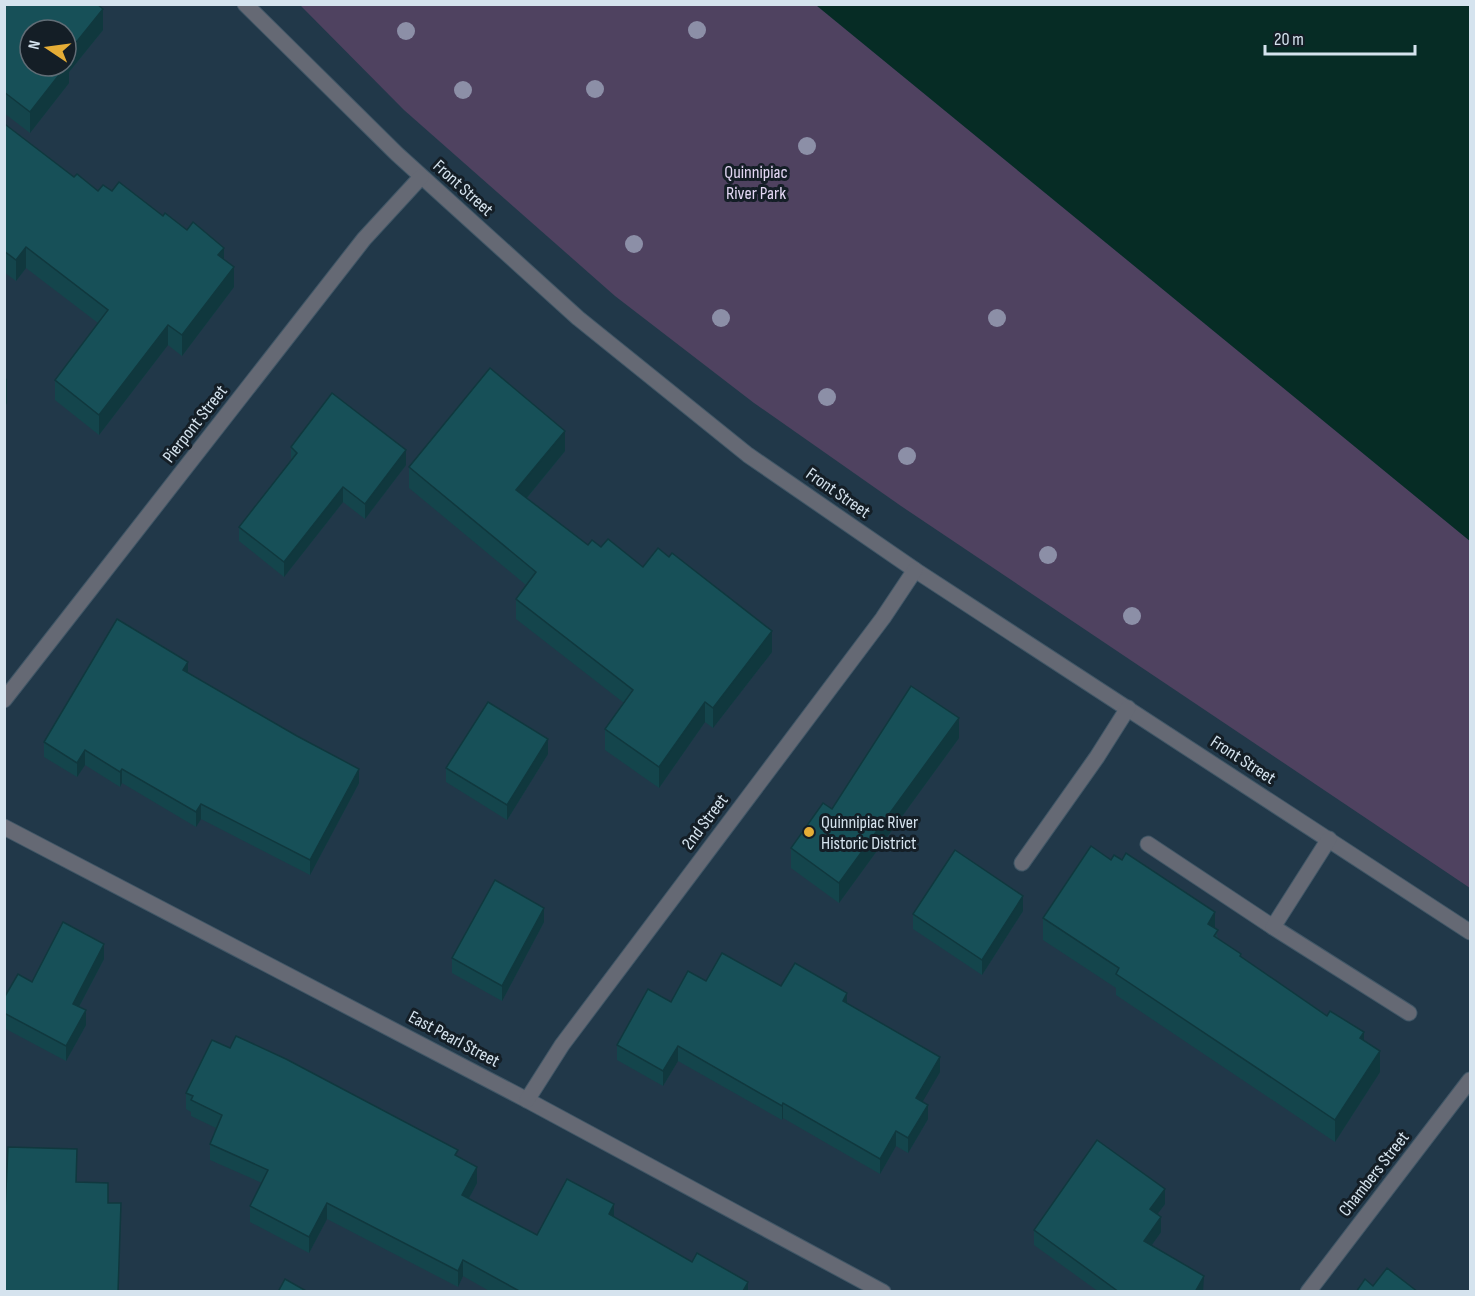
<svg xmlns="http://www.w3.org/2000/svg" width="1475" height="1296" font-family="'Sofia Sans Condensed',sans-serif">
<style>
.green{fill:#4f4260}
.water{fill:#062c25}
.lines{fill:none;stroke-linecap:round;stroke-linejoin:round}
.minor-casing{stroke:#415767;stroke-width:17}
.minor{stroke:#656974;stroke-width:15}
.tree{fill:#8c8fa7}
.wall{fill:#14454c}
.shaded-wall{fill:#10383e}
.building{fill:#175058;stroke:#10383e;stroke-width:1.5}
.poi-dot{fill:#e5ad36;stroke:#141e26;stroke-width:2}
.labels{text-anchor:middle;dominant-baseline:central;stroke-width:6;stroke-linejoin:round;paint-order:stroke}
.park-label{font-size:18px;fill:#e3d7f4;stroke:#141e26}
.street-label{font-size:18px;fill:#d5e3ee;stroke:#141e26}
.poi-label{font-size:18px;fill:#d5e3ee;stroke:#141e26;text-anchor:start}
</style>
<rect width="100%" height="100%" fill="#213849"/>
<polygon class="green" points="300,5 816,5 1470,541 1470,888 901,506 754,403 615,296 404,110"/>
<polygon class="water" points="816,5 1470,5 1470,541"/>
<g class="lines">
<defs>
<g id="minor">
<polyline points="245,4 397,154 578,318 748,455 915,570 1470,932"/>
<polyline points="4,700 364,239 421,177"/>
<polyline points="4,827 527,1100 883,1292"/>
<polyline points="1148,844 1273,927 1409,1013"/>
<polyline points="1022,863 1097,757 1128,708"/>
<polyline points="1273,927 1329,839"/>
<polyline points="527,1100 562,1045 883,618 915,570"/>
<polyline points="1308,1292 1470,1080"/>
</g>
</defs>
<use href="#minor" class="minor-casing"/>
<use href="#minor" class="minor"/>
</g>
<g class="tree">
<circle cx="697" cy="30" r="9"/>
<circle cx="406" cy="31" r="9"/>
<circle cx="595" cy="89" r="9"/>
<circle cx="463" cy="90" r="9"/>
<circle cx="807" cy="146" r="9"/>
<circle cx="634" cy="244" r="9"/>
<circle cx="721" cy="318" r="9"/>
<circle cx="997" cy="318" r="9"/>
<circle cx="827" cy="397" r="9"/>
<circle cx="907" cy="456" r="9"/>
<circle cx="1048" cy="555" r="9"/>
<circle cx="1132" cy="616" r="9"/>
</g>
<g class="wall">
<polygon points="4,4 103,30 69,72 69,83 30,133 4,113"/>
<polygon points="4,126 74,177 98,191 112,191 163,216 224,259 234,287 182,356 168,345 99,435 55,400 55,380 98,323 26,268 16,281 4,272"/>
<polygon points="291,447 406,465 365,519 343,502 284,577 239,541 239,527 291,461"/>
<polygon points="565,451 527,498 588,545 601,547 643,567 772,652 713,728 705,722 659,788 605,750 605,729 624,703 516,619 516,599 526,585 409,488 409,467"/>
<polygon points="188,673 359,783 310,875 201,819 196,827 122,783 120,787 85,765 77,777 44,757 44,742"/>
<polygon points="959,738 839,903 791,868 791,848 832,809"/>
<polygon points="548,754 507,820 446,782 446,768"/>
<polygon points="1023,911 982,975 913,929 913,914"/>
<polygon points="1043,918 1215,929 1218,938 1241,957 1364,1040 1380,1072 1335,1142 1116,995 1116,988 1043,940"/>
<polygon points="544,922 502,1001 452,973 452,958"/>
<polygon points="104,959 79,1007 86,1025 66,1061 4,1028 4,998 32,982"/>
<polygon points="706,981 781,986 847,1003 940,1072 922,1102 928,1119 908,1153 896,1146 880,1174 783,1118 782,1120 678,1061 663,1086 617,1060 617,1045"/>
<polygon points="186,1093 458,1157 477,1183 469,1198 537,1235 614,1217 692,1262 748,1292 491,1292 463,1276 458,1287 327,1219 309,1253 250,1222 250,1206 262,1183 210,1160 210,1144 216,1128 191,1116 191,1112 186,1109"/>
<polygon points="1165,1204 1157,1214 1161,1232 1151,1246 1204,1290 1203,1292 1099,1292 1034,1245 1034,1230"/>
</g>
<g class="shaded-wall">
<polygon points="103,9 103,30 69,72 69,83 30,133 30,112 66,66 66,55"/>
<polygon points="26,247 26,268 16,281 16,260"/>
<polygon points="224,248 224,268 218,255"/>
<polygon points="234,267 234,287 182,356 182,335"/>
<polygon points="168,325 168,345 99,435 99,415"/>
<polygon points="7,378 7,403 4,408 4,383"/>
<polygon points="565,431 565,451 516,511 516,490"/>
<polygon points="406,450 406,465 365,519 365,504"/>
<polygon points="343,487 343,502 284,577 284,562"/>
<polygon points="772,631 772,652 713,728 713,708"/>
<polygon points="188,662 188,677 183,670"/>
<polygon points="705,702 705,722 659,788 659,767"/>
<polygon points="959,718 959,738 839,903 839,883"/>
<polygon points="548,739 548,754 507,820 507,805"/>
<polygon points="85,750 85,765 77,777 77,763"/>
<polygon points="122,769 122,783 120,787 120,772"/>
<polygon points="359,769 359,783 310,875 310,860"/>
<polygon points="201,804 201,819 196,827 196,812"/>
<polygon points="1023,896 1023,911 982,975 982,960"/>
<polygon points="544,908 544,922 502,1001 502,986"/>
<polygon points="1215,912 1215,934 1208,924"/>
<polygon points="104,944 104,959 73,1018 73,1004"/>
<polygon points="847,993 847,1008 843,1001"/>
<polygon points="86,1010 86,1025 66,1061 66,1046"/>
<polygon points="1364,1032 1364,1053 1360,1038"/>
<polygon points="678,1046 678,1061 663,1086 663,1071"/>
<polygon points="1380,1051 1380,1072 1335,1142 1335,1120"/>
<polygon points="940,1057 940,1072 916,1113 916,1098"/>
<polygon points="783,1103 783,1118 782,1120 782,1106"/>
<polygon points="928,1105 928,1119 908,1153 908,1138"/>
<polygon points="896,1131 896,1146 880,1174 880,1159"/>
<polygon points="477,1167 477,1183 462,1211 462,1195"/>
<polygon points="1165,1189 1165,1204 1150,1224 1150,1209"/>
<polygon points="327,1203 327,1219 309,1253 309,1237"/>
<polygon points="614,1204 614,1220 609,1214"/>
<polygon points="1161,1217 1161,1232 1144,1256 1144,1241"/>
<polygon points="463,1260 463,1276 458,1287 458,1271"/>
<polygon points="1204,1276 1203,1292 1195,1292"/>
<polygon points="748,1282 748,1292 743,1292"/>
</g>
<g class="building">
<polygon points="4,4 97,4 103,9 66,55 66,30 30,30 30,66 66,66 30,112 4,92"/>
<polygon points="66,58 69,61 66,66"/>
<polygon points="6,125 74,177 77,174 98,191 103,185 112,191 119,182 163,216 165,213 187,230 193,222 224,248 218,255 234,267 182,335 168,325 99,415 55,380 108,310 26,247 16,260 4,251 4,126"/>
<polygon points="490,368 565,431 516,490 588,545 592,540 601,547 608,539 643,567 658,548 669,557 672,553 772,631 713,708 705,702 659,767 605,729 633,690 516,599 536,572 409,467"/>
<polygon points="332,393 406,450 365,504 343,487 284,562 239,527 297,453 291,447"/>
<polygon points="117,619 188,662 183,670 297,736 359,769 310,860 201,804 196,812 122,769 120,772 85,750 77,763 44,742"/>
<polygon points="911,686 959,718 839,883 791,848 823,803 832,809"/>
<polygon points="488,702 548,739 507,805 446,768"/>
<polygon points="1091,846 1111,860 1114,855 1122,860 1126,853 1215,912 1208,924 1218,930 1214,936 1241,954 1240,956 1327,1016 1330,1011 1364,1032 1360,1038 1380,1051 1335,1120 1116,974 1119,968 1043,918"/>
<polygon points="955,850 1023,896 982,960 913,914"/>
<polygon points="495,880 544,908 502,986 452,958"/>
<polygon points="63,922 104,944 73,1004 86,1010 66,1046 4,1013 4,998 18,974 32,982"/>
<polygon points="722,953 781,986 795,963 847,993 843,1001 940,1057 916,1098 928,1105 908,1138 896,1131 880,1159 783,1103 782,1106 678,1046 663,1071 617,1045 648,989 671,1002 688,971 706,981"/>
<polygon points="236,1036 286,1059 458,1150 455,1155 477,1167 462,1195 537,1235 567,1179 614,1204 609,1214 692,1262 697,1253 748,1282 743,1291 744,1292 521,1292 463,1260 458,1271 327,1203 309,1237 250,1206 268,1170 210,1144 222,1115 191,1100 193,1096 186,1093 212,1040 230,1048"/>
<polygon points="1097,1140 1165,1189 1150,1209 1161,1217 1144,1241 1204,1276 1195,1292 1119,1292 1034,1230"/>
<polygon points="8,1147 77,1149 76,1182 108,1183 108,1203 121,1203 118,1292 5,1292 4,1232"/>
<polygon points="1387,1268 1418,1292 1356,1292 1365,1279 1373,1286"/>
<polygon points="285,1279 308,1292 278,1292"/>
</g>
<circle class="poi-dot" cx="809" cy="832" r="6"/>
<g class="labels">
<g class="park-label">
<text x="756" y="172">Quinnipiac<tspan x="756" dy="21">River Park</tspan></text>
</g>
<g class="street-label">
<text transform="translate(463 188) rotate(42)">Front Street</text>
<text transform="translate(195 424) rotate(-52)">Pierpont Street</text>
<text transform="translate(838 493) rotate(35)">Front Street</text>
<text transform="translate(1243 760) rotate(33)">Front Street</text>
<text transform="translate(705 822) rotate(-53)">2nd Street</text>
<text transform="translate(454 1039) rotate(28)">East Pearl Street</text>
<text transform="translate(1374 1174) rotate(-52)">Chambers Street</text>
</g>
<g class="poi-label">
<text x="821" y="822">Quinnipiac River<tspan x="821" dy="21">Historic District</tspan></text>
</g>
</g>
<rect width="1475" height="1296" fill="none" stroke="#d5e3ee" stroke-width="12"/>
<g transform="translate(48 48) rotate(283)"><circle r="28" fill="#141e26" stroke="#616d76" stroke-width="1.5"/>
<path d="M0-4.5L10 22L0 15L-10 22Z" fill="#e5ad36"/>
<text y="-9" font-size="16" font-weight="bold" text-anchor="middle" fill="#d5e3ee">N</text>
</g>
<path d="M1265 45v9h150v-9" fill="none" stroke="#d5e3ee" stroke-width="3"/>
<text x="1274" y="45" font-size="18" fill="#d5e3ee" stroke="#141e26" stroke-width="4.5" paint-order="stroke">20 m</text>
</svg>
